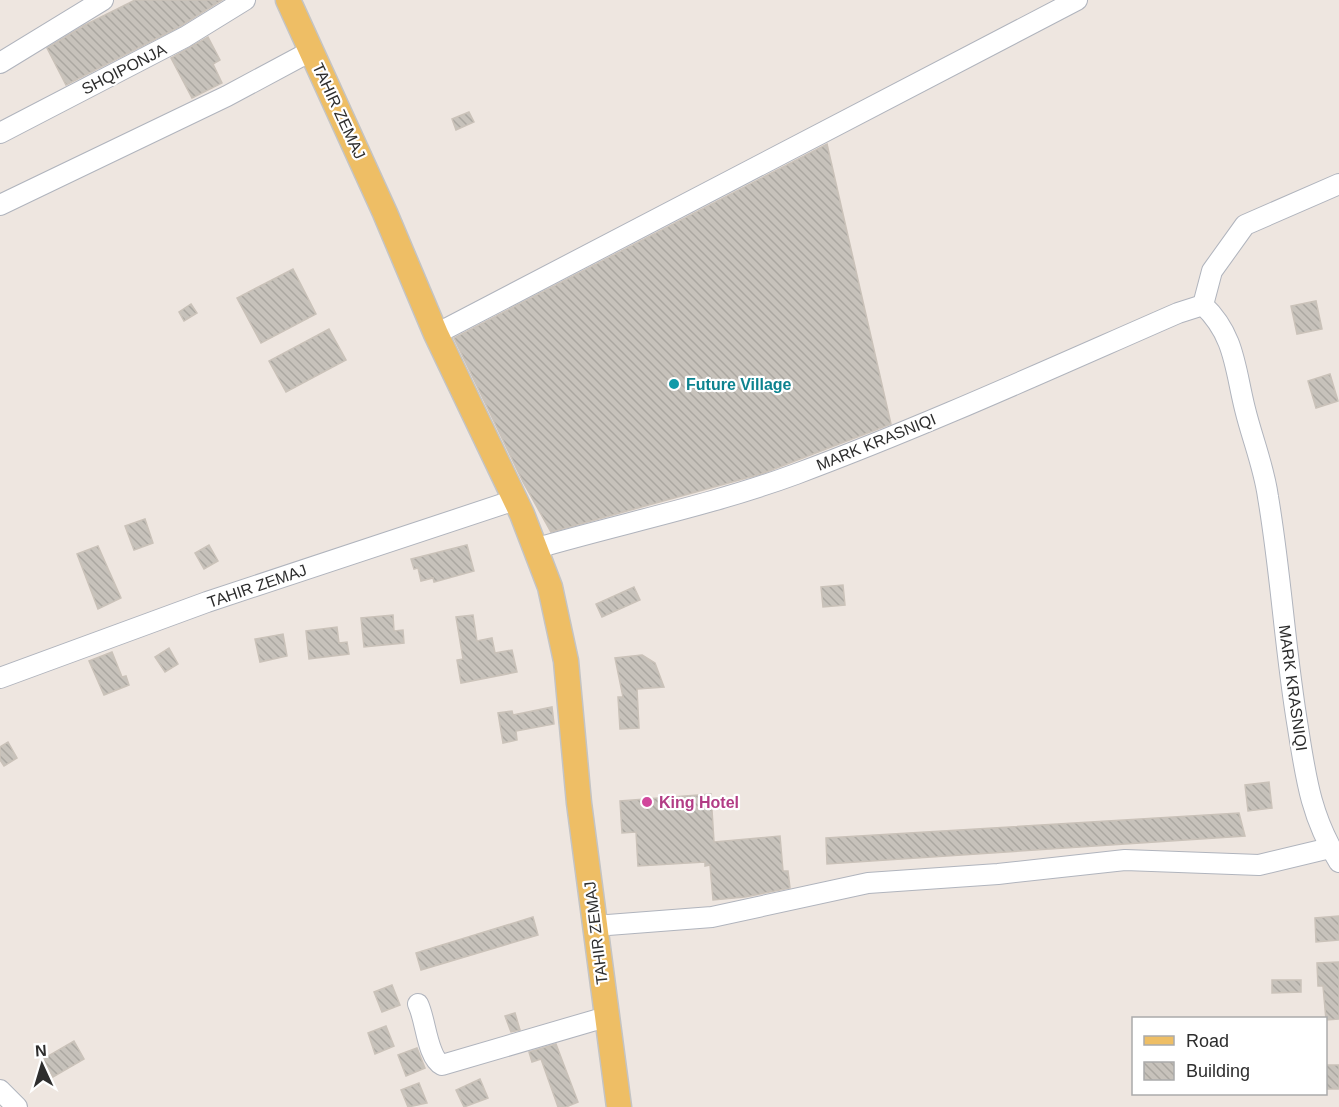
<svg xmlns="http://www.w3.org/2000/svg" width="1339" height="1107" font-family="Arial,sans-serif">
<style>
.building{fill:url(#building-back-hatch);stroke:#cac2b9;stroke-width:1.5}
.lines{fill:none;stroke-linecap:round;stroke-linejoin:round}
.minor-casing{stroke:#b0b4bd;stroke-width:22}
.major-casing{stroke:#c4c4c4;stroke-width:27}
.minor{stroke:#fff;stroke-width:20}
.major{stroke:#eebe65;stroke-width:24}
.culture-dot{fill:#0f9aa8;stroke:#fff;stroke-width:2}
.hotel-dot{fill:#d1479c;stroke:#fff;stroke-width:2}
.labels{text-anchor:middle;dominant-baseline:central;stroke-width:4.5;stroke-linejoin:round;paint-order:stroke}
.street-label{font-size:16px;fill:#2d2d2d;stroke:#fff}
.culture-label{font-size:16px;font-weight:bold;fill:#0d838f;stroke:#fff;text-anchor:start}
.hotel-label{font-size:16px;font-weight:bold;fill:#b23c85;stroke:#fff;text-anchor:start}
</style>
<defs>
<pattern id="building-back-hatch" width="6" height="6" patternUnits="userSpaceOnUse" patternTransform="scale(1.5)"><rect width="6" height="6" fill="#c7c2bb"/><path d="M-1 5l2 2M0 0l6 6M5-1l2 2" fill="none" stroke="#aba7a1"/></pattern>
</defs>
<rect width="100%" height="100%" fill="#eee6e0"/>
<g class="building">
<polygon points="135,0 222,0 179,27 66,85 47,48 85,25"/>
<polygon points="208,37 220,60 213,64 222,83 192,98 171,58"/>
<polygon points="469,112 474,122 456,130 452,119"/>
<polygon points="827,144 891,424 761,474 551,532 523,482 454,338"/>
<polygon points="293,269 316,314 261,343 237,298"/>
<polygon points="1316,301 1322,329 1297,334 1291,306"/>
<polygon points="191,304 197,313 184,321 179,312"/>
<polygon points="329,329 346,360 286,392 269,361"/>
<polygon points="1330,374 1338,401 1316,408 1308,381"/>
<polygon points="145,519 153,543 134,550 125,526"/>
<polygon points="209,545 218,561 204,569 195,553"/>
<polygon points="467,545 474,571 434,582 433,578 421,581 418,568 414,569 411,559"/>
<polygon points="98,546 121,598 98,609 77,554"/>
<polygon points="843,585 845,605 823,607 821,587"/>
<polygon points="634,587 640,600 602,617 596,604"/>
<polygon points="393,615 394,631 403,630 404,643 364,647 361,618"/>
<polygon points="473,615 477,641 492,638 495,653 512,650 517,672 461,683 457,660 463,659 456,617"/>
<polygon points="337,627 339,643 347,642 349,654 309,659 306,631"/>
<polygon points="283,634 287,656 260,662 255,639"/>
<polygon points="169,648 178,664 165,672 155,657"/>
<polygon points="112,652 122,677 126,676 129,685 104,695 89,661"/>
<polygon points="642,655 655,663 664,687 637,689 639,728 620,729 618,697 623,697 615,658"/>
<polygon points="552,707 554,724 516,731 517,740 503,743 498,713 512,711 513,715"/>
<polygon points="8,742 17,758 4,766 0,760 0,747"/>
<polygon points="1269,782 1272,808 1248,811 1245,785"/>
<polygon points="711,794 714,842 780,836 783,871 788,871 790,888 745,897 713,900 710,865 705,866 705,862 638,866 636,832 622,833 620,801"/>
<polygon points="1239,813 1245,836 827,864 826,838"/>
<polygon points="1339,916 1339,940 1316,942 1315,918"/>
<polygon points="533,917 538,935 421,970 416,953"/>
<polygon points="1339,962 1339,1019 1326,1020 1323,986 1318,986 1317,963"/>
<polygon points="1272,980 1301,980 1301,992 1272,993"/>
<polygon points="392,985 400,1005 382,1012 374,992"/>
<polygon points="515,1013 520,1030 511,1032 505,1016"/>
<polygon points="386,1026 394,1046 375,1054 368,1033"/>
<polygon points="74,1041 84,1059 53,1077 43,1059"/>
<polygon points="556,1044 578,1102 566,1107 558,1107 541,1059 532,1062 529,1052"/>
<polygon points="417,1048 425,1068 406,1076 398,1055"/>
<rect x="1326" y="1065" width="13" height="24"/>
<polygon points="480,1079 488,1098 464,1107 456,1090"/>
<polygon points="419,1083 427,1103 408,1107 401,1090"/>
</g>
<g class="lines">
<defs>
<g id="minor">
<polyline points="0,63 103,0"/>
<polyline points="0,133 185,37 245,0"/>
<polyline points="0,205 227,96 311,51"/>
<polyline points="1203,305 1212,271 1245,225 1339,184"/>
<polyline points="436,334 1077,0"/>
<path d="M537,548C623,523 712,505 796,474C925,426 1052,368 1178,313L1203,305C1235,335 1235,369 1245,409C1252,438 1264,467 1268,497C1281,573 1285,651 1298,728C1306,779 1311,817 1339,862"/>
<polyline points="0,678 207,602 515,500"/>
<polyline points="595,926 712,917 868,883 998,874 1125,860 1259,865 1330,848"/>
<path d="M418,1004C426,1020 427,1057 442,1065L606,1017"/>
<polyline points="0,1090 17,1107"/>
</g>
<polyline id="major" points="288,0 385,213 436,334 522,514 550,587 566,661 579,803 619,1107"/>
</defs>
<use href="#minor" class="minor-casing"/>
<use href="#major" class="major-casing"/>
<use href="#minor" class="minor"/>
<use href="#major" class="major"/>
</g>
<circle class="culture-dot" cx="674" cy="384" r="6"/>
<circle class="hotel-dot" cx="647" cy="802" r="6"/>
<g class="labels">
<g class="street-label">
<text transform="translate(124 69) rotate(-27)">SHQIPONJA</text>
<text transform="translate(339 111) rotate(65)">TAHIR ZEMAJ</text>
<text transform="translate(876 442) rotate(-22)">MARK KRASNIQI</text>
<text transform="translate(257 586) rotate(-19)">TAHIR ZEMAJ</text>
<text transform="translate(1293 688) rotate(82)">MARK KRASNIQI</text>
<text transform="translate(596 933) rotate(-97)">TAHIR ZEMAJ</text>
</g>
<g class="culture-label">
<text x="686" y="384">Future Village</text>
</g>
<g class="hotel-label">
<text x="659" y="802">King Hotel</text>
</g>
</g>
<rect x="1132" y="1017" width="195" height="78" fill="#ffffff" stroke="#ababab" stroke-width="1.5"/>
<rect x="1144" y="1036" width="30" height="9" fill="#eebe65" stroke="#ababab" stroke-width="1.5"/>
<text x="1186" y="1047" font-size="18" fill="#2d2d2d">Road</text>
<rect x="1144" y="1062" width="30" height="18" fill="url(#building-back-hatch)" stroke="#ababab" stroke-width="1.5"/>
<text x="1186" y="1077" font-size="18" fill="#2d2d2d">Building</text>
<g transform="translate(42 1065) rotate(356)" stroke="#ffffff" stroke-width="4.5" paint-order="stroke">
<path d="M0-4.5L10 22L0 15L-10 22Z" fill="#2d2d2d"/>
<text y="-9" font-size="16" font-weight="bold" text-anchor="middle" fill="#2d2d2d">N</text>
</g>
</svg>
